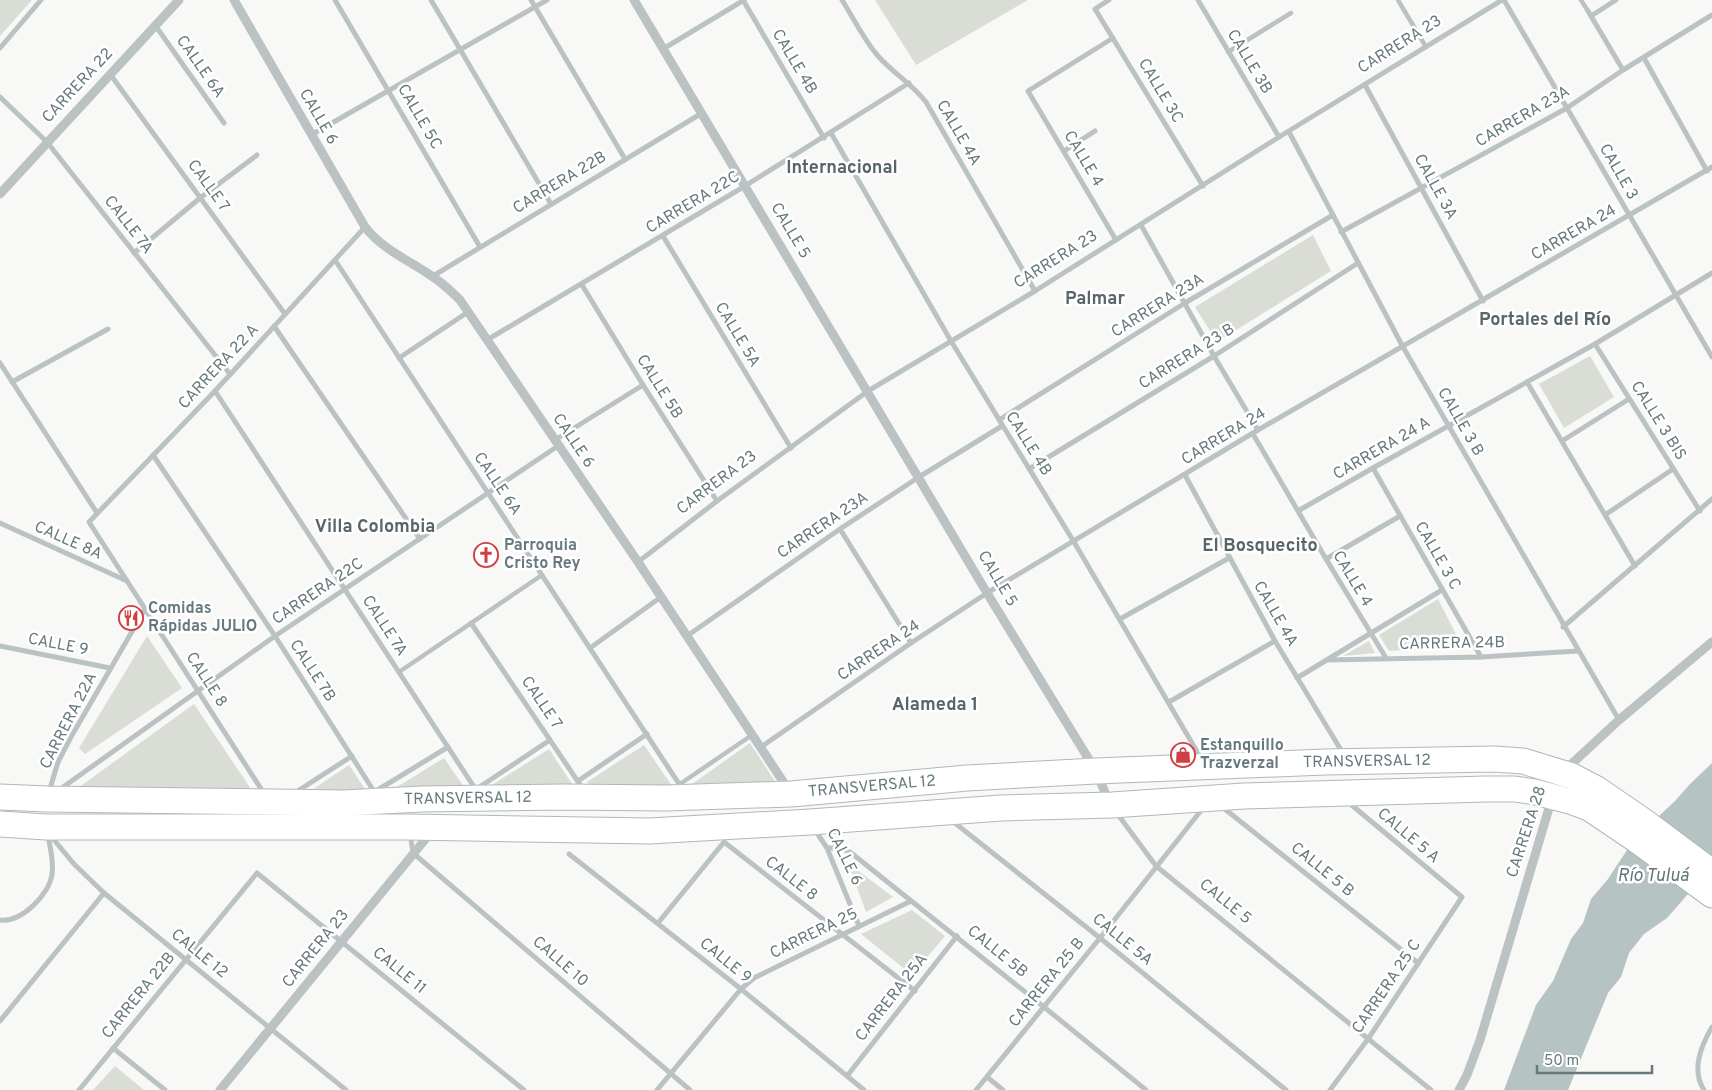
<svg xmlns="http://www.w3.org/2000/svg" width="1712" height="1090" font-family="Overpass,sans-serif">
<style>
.green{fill:#daddd6}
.water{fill:#b5c3c3}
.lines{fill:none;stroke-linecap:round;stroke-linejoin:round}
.secondary-casing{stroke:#b0b8ba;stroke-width:27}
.pedestrian{stroke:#bbc2c3;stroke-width:4.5}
.minor{stroke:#bbc2c3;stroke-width:5}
.tertiary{stroke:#bbc2c3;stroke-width:9}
.secondary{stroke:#fff;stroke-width:25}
.labels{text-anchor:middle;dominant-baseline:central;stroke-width:5;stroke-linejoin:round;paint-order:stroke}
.street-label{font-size:16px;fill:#667a7e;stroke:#fff}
.poi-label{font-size:16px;font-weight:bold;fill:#667a7e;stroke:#fff;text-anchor:start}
.neighbourhood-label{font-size:18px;font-weight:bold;fill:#58666a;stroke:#fff}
.water-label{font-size:18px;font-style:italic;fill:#617878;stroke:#fff}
</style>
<rect width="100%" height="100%" fill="#f8f8f6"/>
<g class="green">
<polygon points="0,0 32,0 0,36"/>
<polygon points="875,0 1028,0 916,65"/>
<polygon points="1313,235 1331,271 1217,342 1195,307"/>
<polygon points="1590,356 1614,397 1564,428 1539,384"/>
<polygon points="1438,599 1462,646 1389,651 1379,635"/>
<polygon points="147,636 182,688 85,754 79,748"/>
<polygon points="1369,641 1375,653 1343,656"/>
<polygon points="194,704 253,792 78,788"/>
<polygon points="750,743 778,786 688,787"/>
<polygon points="644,745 672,786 594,790 587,782"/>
<polygon points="549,749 576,790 484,790"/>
<polygon points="444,758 466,790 387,793"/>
<polygon points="349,765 369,795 303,796"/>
<polygon points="848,863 893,897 866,912"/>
<polygon points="912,910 945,936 912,975 861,934"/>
<polygon points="115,1066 144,1090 93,1090"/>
</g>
<polygon class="water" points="1712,763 1712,858 1702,878 1667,918 1644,934 1629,953 1621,977 1608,993 1568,1090 1504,1090 1536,1005 1553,981 1571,939 1583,923 1591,899 1608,879 1627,850 1643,835 1659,816 1675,801 1690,784"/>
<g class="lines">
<defs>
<g id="secondary">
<polyline points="0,797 47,799 343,803 422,799 564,797 666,798 791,794 967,778 1096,771 1325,762 1494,759 1523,761 1572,776 1597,789 1645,822 1712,872"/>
<polyline points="0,824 46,827 409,827 650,831 810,822 1001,808 1112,805 1244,796 1485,789 1515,789 1535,792 1573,802 1589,808 1635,839 1712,895"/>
</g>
</defs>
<use href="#secondary" class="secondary-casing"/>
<g class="pedestrian">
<polyline points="1398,0 1426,47"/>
<polyline points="1581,0 1588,11"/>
<polyline points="1228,52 1291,13"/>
<polyline points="399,672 542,575"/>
<polyline points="680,784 752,735"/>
</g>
<g class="minor">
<polyline points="335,0 480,247"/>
<polyline points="431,0 551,204"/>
<polyline points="531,0 625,159"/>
<polyline points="743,0 824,138"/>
<path d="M842,0C854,19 864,40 878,56C893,73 912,84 926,102L1035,291"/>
<polyline points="1109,0 1095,9 1203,186"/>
<polyline points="1198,0 1279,137"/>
<polyline points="1504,0 1712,357"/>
<polyline points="1588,11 1623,70"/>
<polyline points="1591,16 1616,0"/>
<polyline points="155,25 224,123"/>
<polyline points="1113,38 1028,91 1116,240"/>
<polyline points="0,48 41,0"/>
<polyline points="663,49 744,0"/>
<polyline points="1644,58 1707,171"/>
<polyline points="110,74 285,314"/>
<polyline points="1365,85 1483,301"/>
<polyline points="0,97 47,142 230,374"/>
<polyline points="1289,132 1403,347 1619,720"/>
<polyline points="831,133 951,341 1074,542 1202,760"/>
<polyline points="311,135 547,0"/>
<polyline points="1064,151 1095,131"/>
<polyline points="1141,225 1214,356 1258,430"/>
<polyline points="1341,232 1567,108 1623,70 1712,15"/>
<polyline points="663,236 791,448"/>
<polyline points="134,253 200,198 257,155"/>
<polyline points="335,260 683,790"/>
<polyline points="433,276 702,113"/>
<polyline points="582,285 643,385 717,501"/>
<polyline points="274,326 420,539"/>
<polyline points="487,340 745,186 909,83"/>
<polyline points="1595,344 1700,511"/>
<polyline points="399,358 468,312"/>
<polyline points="0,363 97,513"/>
<polyline points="12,382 108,329"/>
<polyline points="1527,382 1635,566"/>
<polyline points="215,391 476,790"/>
<polyline points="999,420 1185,303 1333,215"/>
<polyline points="1253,434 1326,559 1386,658"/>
<polyline points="555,440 643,385"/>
<polyline points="1562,441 1629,399"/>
<polyline points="153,455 275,636 375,793"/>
<polyline points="1373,468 1481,657"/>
<polyline points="1029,469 1214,356 1358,263"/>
<polyline points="1185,475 1275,641 1344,755"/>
<polyline points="1298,511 1373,468 1595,344 1712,273"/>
<polyline points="1605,515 1673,469"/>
<polyline points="0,523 127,581"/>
<polyline points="840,529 911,643"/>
<polyline points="1326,559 1400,516"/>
<polyline points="638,562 717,501 868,391 1035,291 1279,137 1502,0"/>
<polyline points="1120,619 1229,558"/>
<polyline points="471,623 583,789"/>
<polyline points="1563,627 1712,499"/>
<polyline points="687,636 840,529 919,477 1002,426"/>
<polyline points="0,646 110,668"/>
<polyline points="590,648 661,597"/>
<polyline points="1327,660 1481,657 1578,651"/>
<polyline points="1297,678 1442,590"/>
<polyline points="1169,702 1275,641"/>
<polyline points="761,747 911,643 987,593 1258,430 1712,167"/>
<polyline points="578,781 647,734"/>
<polyline points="478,788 550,740"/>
<polyline points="59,790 275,636 558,446"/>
<polyline points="376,791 448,747"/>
<polyline points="49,792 58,762 71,737 145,609"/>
<polyline points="293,794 352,756"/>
<polyline points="265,795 89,522 215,391 365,227"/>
<polyline points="1221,806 1418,963"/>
<polyline points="1116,812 1156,866 1431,1090"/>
<polyline points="951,820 1100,938 1286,1090"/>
<polyline points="815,830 827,848 859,926"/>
<polyline points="410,833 413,853 690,1090"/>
<polyline points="50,835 74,864 104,893 346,1090"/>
<polyline points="827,848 839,848 850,852 1044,1007 1146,1090"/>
<polyline points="569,854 741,989 864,1090"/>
<path d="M0,920C21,923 50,894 52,874C54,861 50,848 48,835"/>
<polyline points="658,923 724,842 915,991"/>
<polyline points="0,1021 104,893"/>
<polyline points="113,1048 165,1090"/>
<polyline points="847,1076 957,936"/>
<polyline points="987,1077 1003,1090"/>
<polyline points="79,1090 257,873 524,1090"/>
<polyline points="657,1090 741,989 754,978 911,901"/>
<polyline points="976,1090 1100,938 1203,808"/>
<polyline points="1330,1090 1368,1039 1462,897 1348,802"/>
<path d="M1704,1090C1691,1070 1701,1046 1712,1027"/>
</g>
<g class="tertiary">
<path d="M234,0L365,227C382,249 408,260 430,275C442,282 451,291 460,300L638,562L790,792"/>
<polyline points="634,0 987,593 1096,771 1109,802"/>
<polyline points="0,194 179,0"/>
<polyline points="1565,770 1619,720 1712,642"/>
<polyline points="220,1090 432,831"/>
<polyline points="1459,1090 1467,1075 1480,1040 1552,798"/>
</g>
<use href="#secondary" class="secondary"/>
</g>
<defs>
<symbol id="church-ring" viewBox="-11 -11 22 22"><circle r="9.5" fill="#fff" stroke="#cf3f43" stroke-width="1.5"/><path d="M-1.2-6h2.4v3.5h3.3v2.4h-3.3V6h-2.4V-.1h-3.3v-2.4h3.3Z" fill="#cf3f43"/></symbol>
<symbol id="restaurant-ring" viewBox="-11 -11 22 22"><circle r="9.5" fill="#fff" stroke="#cf3f43" stroke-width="1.5"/><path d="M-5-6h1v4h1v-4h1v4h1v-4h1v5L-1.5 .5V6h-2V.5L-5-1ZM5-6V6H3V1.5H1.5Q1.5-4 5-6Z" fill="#cf3f43"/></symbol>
<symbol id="shop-ring" viewBox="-11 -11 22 22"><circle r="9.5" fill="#fff" stroke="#cf3f43" stroke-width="1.5"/><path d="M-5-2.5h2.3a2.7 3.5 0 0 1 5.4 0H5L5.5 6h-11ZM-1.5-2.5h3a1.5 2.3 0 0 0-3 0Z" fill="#cf3f43"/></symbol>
</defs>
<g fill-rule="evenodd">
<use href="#church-ring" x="472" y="541" width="28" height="28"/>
<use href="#restaurant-ring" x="117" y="604" width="28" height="28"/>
<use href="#shop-ring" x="1169" y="741" width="28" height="28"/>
</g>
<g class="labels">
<g class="street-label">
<text transform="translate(1400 45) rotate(-32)">CARRERA 23</text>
<text transform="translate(794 62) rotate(59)">CALLE 4B</text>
<text transform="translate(1249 62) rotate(59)">CALLE 3B</text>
<text transform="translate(200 67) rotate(55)">CALLE 6A</text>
<text transform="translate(78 86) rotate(-47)">CARRERA 22</text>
<text transform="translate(1160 91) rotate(59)">CALLE 3C</text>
<text transform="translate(318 117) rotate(60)">CALLE 6</text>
<text transform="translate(419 117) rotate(60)">CALLE 5C</text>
<text transform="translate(1523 117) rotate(-30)">CARRERA 23A</text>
<text transform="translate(958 133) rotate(60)">CALLE 4A</text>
<text transform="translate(1083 159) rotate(59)">CALLE 4</text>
<text transform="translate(1618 172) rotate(60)">CALLE 3</text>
<text transform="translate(560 183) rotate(-31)">CARRERA 22B</text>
<text transform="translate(208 186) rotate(54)">CALLE 7</text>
<text transform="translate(1435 187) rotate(61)">CALLE 3A</text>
<text transform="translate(693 203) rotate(-31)">CARRERA 22C</text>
<text transform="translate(128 225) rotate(52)">CALLE 7A</text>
<text transform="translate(790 231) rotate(59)">CALLE 5</text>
<text transform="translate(1574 233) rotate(-30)">CARRERA 24</text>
<text transform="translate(1056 260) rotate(-32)">CARRERA 23</text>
<text transform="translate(1158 306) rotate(-32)">CARRERA 23A</text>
<text transform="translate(737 335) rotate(59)">CALLE 5A</text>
<text transform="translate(1187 357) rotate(-32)">CARRERA 23 B</text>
<text transform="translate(219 367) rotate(-47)">CARRERA 22 A</text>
<text transform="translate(659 387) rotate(58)">CALLE 5B</text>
<text transform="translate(1658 421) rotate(58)">CALLE 3 BIS</text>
<text transform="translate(1460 422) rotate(60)">CALLE 3 B</text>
<text transform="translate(1224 437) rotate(-31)">CARRERA 24</text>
<text transform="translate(573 441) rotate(56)">CALLE 6</text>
<text transform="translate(1028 444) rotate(58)">CALLE 4B</text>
<text transform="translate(1382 449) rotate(-30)">CARRERA 24 A</text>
<text transform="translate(717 483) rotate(-37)">CARRERA 23</text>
<text transform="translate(497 484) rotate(56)">CALLE 6A</text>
<text transform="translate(823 526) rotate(-34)">CARRERA 23A</text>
<text transform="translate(68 541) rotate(24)">CALLE 8A</text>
<text transform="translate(1437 556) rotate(60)">CALLE 3 C</text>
<text transform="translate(997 579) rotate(59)">CALLE 5</text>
<text transform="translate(1352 579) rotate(59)">CALLE 4</text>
<text transform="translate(318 592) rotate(-34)">CARRERA 22C</text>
<text transform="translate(1275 614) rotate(60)">CALLE 4A</text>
<text transform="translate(384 626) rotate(57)">CALLE 7A</text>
<text transform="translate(1452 644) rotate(-1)">CARRERA 24B</text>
<text transform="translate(58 645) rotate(11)">CALLE 9</text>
<text transform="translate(879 651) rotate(-34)">CARRERA 24</text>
<text transform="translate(312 671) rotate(57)">CALLE 7B</text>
<text transform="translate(206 680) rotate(57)">CALLE 8</text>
<text transform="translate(541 703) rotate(56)">CALLE 7</text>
<text transform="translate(69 721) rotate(-63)">CARRERA 22A</text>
<text transform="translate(1367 762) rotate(-1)">TRANSVERSAL 12</text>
<text transform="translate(872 787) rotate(-5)">TRANSVERSAL 12</text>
<text transform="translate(468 799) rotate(-1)">TRANSVERSAL 12</text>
<text transform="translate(1527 832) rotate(-72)">CARRERA 28</text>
<text transform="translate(1408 836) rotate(40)">CALLE 5 A</text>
<text transform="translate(844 857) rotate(64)">CALLE 6</text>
<text transform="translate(1322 870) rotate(39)">CALLE 5 B</text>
<text transform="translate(791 879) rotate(38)">CALLE 8</text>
<text transform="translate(1225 902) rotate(39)">CALLE 5</text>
<text transform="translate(814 934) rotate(-26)">CARRERA 25</text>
<text transform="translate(1122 940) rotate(39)">CALLE 5A</text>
<text transform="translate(316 949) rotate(-51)">CARRERA 23</text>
<text transform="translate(997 952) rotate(39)">CALLE 5B</text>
<text transform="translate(199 954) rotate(39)">CALLE 12</text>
<text transform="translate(725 961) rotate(39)">CALLE 9</text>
<text transform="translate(560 962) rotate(41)">CALLE 10</text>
<text transform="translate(399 971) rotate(39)">CALLE 11</text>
<text transform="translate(1047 983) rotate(-51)">CARRERA 25 B</text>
<text transform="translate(1387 987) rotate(-56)">CARRERA 25 C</text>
<text transform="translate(139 996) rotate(-51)">CARRERA 22B</text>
<text transform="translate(892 998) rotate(-52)">CARRERA 25A</text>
</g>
<g class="poi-label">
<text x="504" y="546">Parroquia<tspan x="504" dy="18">Cristo Rey</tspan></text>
<text x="148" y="609">Comidas<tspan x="148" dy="18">Rápidas JULIO</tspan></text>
<text x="1200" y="746">Estanquillo<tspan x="1200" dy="18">Trazverzal</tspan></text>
</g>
<g class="neighbourhood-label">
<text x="842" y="168">Internacional</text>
<text x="1095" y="299">Palmar</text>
<text x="1545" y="320">Portales del Río</text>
<text x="375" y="527">Villa Colombia</text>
<text x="1260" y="546">El Bosquecito</text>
<text x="935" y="705">Alameda 1</text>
</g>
<g class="water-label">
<text x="1653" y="876">Río Tuluá</text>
</g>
</g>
<path d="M1537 1065v8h115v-8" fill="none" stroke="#667a7e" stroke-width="2.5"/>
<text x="1544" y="1065" font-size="15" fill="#667a7e" stroke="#ffffff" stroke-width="4" paint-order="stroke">50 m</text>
</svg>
